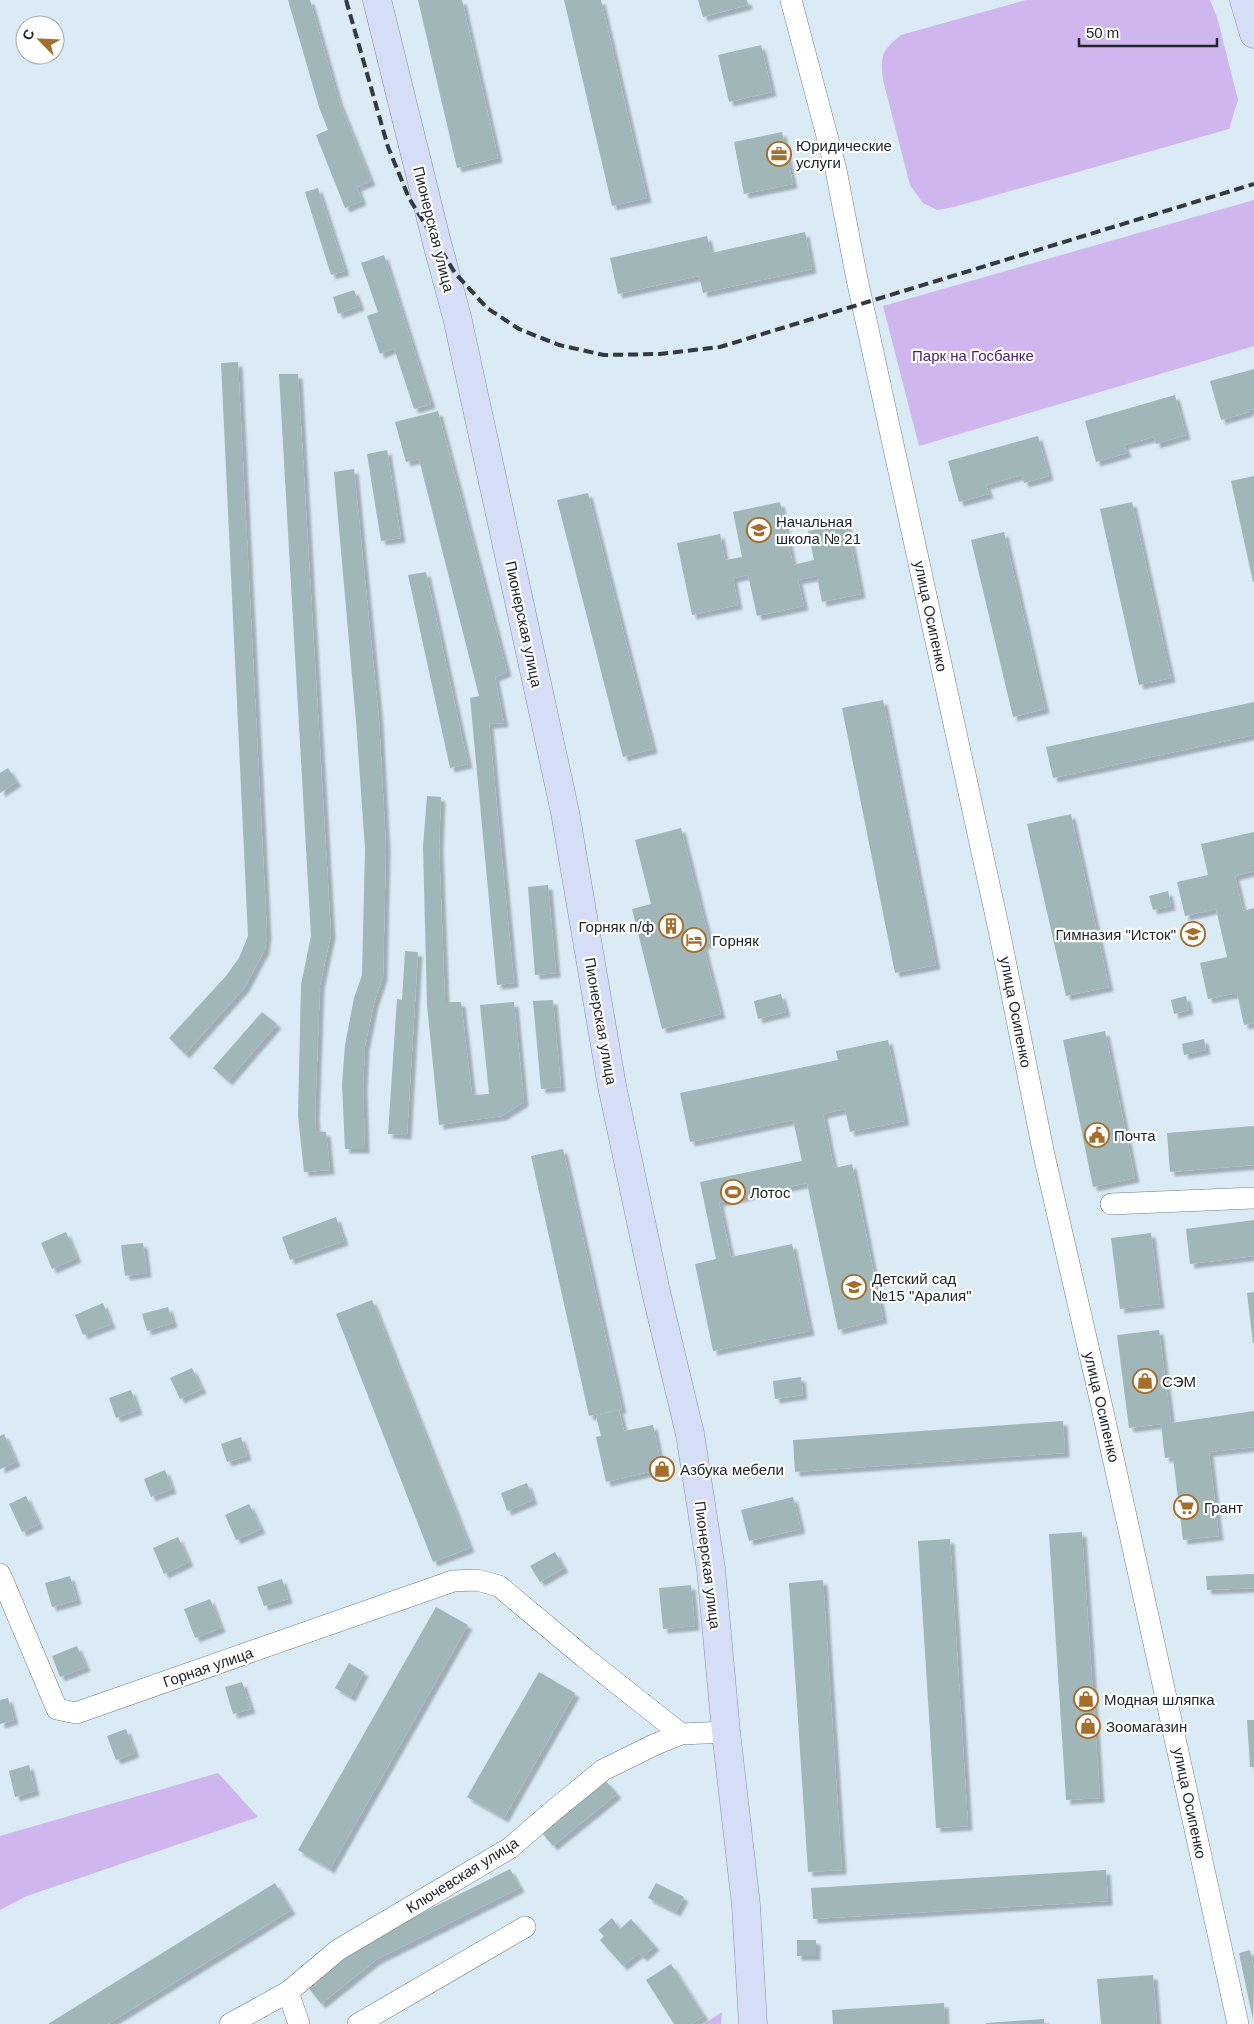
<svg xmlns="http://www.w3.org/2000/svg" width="1254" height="2024" font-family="Arial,sans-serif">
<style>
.green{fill:#cfb6ef}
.building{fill:#a1b6b8;filter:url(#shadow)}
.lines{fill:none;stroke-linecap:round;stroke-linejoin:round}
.minor-casing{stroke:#6f7e87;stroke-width:22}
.major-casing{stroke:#848fac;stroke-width:29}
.minor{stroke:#fff;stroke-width:21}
.major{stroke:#d6ddf7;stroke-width:28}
.rail{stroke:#333a3e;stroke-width:4;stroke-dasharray:10 5;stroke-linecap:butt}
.labels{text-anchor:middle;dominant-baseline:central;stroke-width:4.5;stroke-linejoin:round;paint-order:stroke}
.poi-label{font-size:15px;fill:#20262a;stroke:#fff;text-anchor:start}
.street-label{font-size:15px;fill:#20262a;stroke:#fff}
.park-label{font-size:15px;fill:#4d2074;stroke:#fff}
</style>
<defs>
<filter id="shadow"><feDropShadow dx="4.5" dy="4.5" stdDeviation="1" flood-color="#0004"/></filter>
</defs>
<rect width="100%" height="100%" fill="#daebf5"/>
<g class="green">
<path d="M1026,0H1210L1217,17L1238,100L1229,129L954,207L937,210L923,203L910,185L883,80C880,54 882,51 901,35Z"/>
<polygon points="1254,200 1254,346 919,446 883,306"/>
<polygon points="218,1773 258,1817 27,1896 0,1910 0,1836"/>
<polygon points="722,2012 721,2024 704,2024"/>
</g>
<g class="building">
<polygon points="288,0 310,0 338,99 371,181 357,187 362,201 345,208 316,135 328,130 319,107"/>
<polygon points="418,0 462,0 498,158 457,168"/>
<polygon points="564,0 601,0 647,198 612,206"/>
<polygon points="698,0 747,0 748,5 703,17"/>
<polygon points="761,45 772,92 729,102 718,55"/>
<polygon points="782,132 793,184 744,194 734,142"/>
<polygon points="318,188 345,271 331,275 305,192"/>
<polygon points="805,232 812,269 703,293 699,276 618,294 610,258 707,236 711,253"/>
<polygon points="384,255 431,404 414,409 394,348 380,354 367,316 378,312 361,263"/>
<polygon points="354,290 360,306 338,314 333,297"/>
<polygon points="238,362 267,934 265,949 245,987 185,1054 169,1038 226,976 239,958 248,936 221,363"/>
<polygon points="1254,369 1254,409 1248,410 1249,412 1221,420 1210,381"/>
<polygon points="279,374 298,374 331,934 320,985 315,1115 316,1131 326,1132 330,1170 304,1172 298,1116 301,985 311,936"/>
<polygon points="1175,395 1186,435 1156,444 1154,437 1124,445 1127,453 1096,462 1085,421"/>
<polygon points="438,411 507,672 495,677 504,723 489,724 514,983 497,985 470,698 479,696 419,459 406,462 395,422"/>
<polygon points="1038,436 1049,476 1024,483 1022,475 986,485 989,494 959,502 948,461"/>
<polygon points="387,450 401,538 381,541 367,454"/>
<polygon points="354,469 379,720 386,847 383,976 374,1003 365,1046 363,1086 365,1149 345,1149 342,1084 345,1045 354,998 362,975 365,849 356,721 334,472"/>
<polygon points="1254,476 1254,582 1253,582 1231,481"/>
<polygon points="588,493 653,749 623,757 557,500"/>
<polygon points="780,502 793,565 814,560 808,531 847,523 861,594 822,602 817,576 798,580 804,606 757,616 748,575 733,578 738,605 692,615 677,543 720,534 725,560 742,557 733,512"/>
<polygon points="1132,502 1171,678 1139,685 1100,509"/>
<polygon points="1004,532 1045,709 1013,717 971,540"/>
<polygon points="426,572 468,764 450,768 408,575"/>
<polygon points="883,700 936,965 895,973 842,708"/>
<polygon points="1254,702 1254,735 1053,778 1046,747"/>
<polygon points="8,768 17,782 0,793 0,773"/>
<polygon points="427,796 441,797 439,846 445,1002 461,1002 472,1095 489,1094 480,1005 514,1002 524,1102 502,1116 439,1125 427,1005 423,846"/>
<polygon points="1071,814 1109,987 1066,996 1027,824"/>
<polygon points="681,828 710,943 703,945 721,1014 662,1029 632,909 651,904 635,840"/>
<polygon points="1254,832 1254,871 1235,876 1243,911 1254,908 1254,1023 1244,1025 1237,993 1208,999 1200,963 1227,957 1216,909 1185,916 1177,882 1208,875 1201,844"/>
<polygon points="548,885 556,973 535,975 528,887"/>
<polygon points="1168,891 1171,906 1153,910 1149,896"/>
<polygon points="405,951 418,952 407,1135 388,1134 397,999 402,1000"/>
<polygon points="781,994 786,1012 758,1019 754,1001"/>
<polygon points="1186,996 1189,1010 1174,1014 1171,1000"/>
<polygon points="553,1000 561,1087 541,1089 533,1001"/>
<polygon points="262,1012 277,1024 228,1081 213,1068"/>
<polygon points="1105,1031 1135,1178 1093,1187 1063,1040"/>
<polygon points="1204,1039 1206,1050 1184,1055 1182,1044"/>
<polygon points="888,1040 905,1121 850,1132 845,1109 823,1114 834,1168 852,1164 883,1319 838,1330 807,1183 719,1202 731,1257 792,1244 810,1331 713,1351 695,1264 716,1259 700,1182 802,1161 793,1120 690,1142 680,1093 838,1060 836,1051"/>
<polygon points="1254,1126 1254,1165 1170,1172 1167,1133"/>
<polygon points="563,1149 622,1409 589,1416 531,1156"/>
<polygon points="336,1217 344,1241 290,1260 282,1237"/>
<polygon points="1254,1220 1254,1256 1190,1264 1186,1229"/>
<polygon points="66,1232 77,1258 52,1269 41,1243"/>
<polygon points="1151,1233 1160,1304 1120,1309 1111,1238"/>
<polygon points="143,1243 147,1273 125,1276 121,1245"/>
<polygon points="1254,1292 1254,1343 1253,1343 1247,1293"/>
<polygon points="372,1300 470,1548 433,1562 336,1314"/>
<polygon points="103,1303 111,1324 83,1335 75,1315"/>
<polygon points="168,1307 173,1323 147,1331 142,1314"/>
<polygon points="1159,1330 1171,1423 1254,1411 1254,1447 1209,1452 1219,1536 1183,1540 1173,1457 1165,1458 1161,1424 1129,1428 1117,1335"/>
<polygon points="192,1368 202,1389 180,1399 170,1378"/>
<polygon points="801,1377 803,1395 775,1399 773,1381"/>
<polygon points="131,1390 138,1410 116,1418 109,1398"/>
<polygon points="619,1410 624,1431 653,1425 662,1469 606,1482 596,1437 601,1436 596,1416"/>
<polygon points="1063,1421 1065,1453 795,1472 793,1440"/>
<polygon points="4,1434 16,1462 0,1469 0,1436"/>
<polygon points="241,1437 247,1456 227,1462 221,1444"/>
<polygon points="165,1470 172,1489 151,1497 144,1479"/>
<polygon points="527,1483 533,1500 507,1511 501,1493"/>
<polygon points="26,1496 39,1524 22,1532 9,1504"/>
<polygon points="793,1497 801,1529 749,1541 741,1510"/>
<polygon points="249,1504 261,1529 236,1540 225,1515"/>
<polygon points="1082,1532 1100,1798 1066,1800 1049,1534"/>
<polygon points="178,1537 189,1562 164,1574 153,1548"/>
<polygon points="950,1539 968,1826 936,1828 918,1541"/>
<polygon points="555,1552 564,1568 540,1582 530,1566"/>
<polygon points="1254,1574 1254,1588 1207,1590 1206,1576"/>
<polygon points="70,1576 77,1600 52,1607 45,1583"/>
<polygon points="282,1579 288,1599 264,1606 257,1587"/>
<polygon points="823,1580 842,1870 808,1872 789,1583"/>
<polygon points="691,1585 695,1626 663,1629 659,1588"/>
<polygon points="210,1599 221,1628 195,1638 184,1609"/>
<polygon points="436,1607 468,1625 330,1869 298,1850"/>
<polygon points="77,1646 86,1667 60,1677 52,1656"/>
<polygon points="349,1663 364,1672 351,1697 335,1688"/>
<polygon points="539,1672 575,1693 504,1818 467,1797"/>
<polygon points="242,1682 251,1709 233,1714 225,1687"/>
<polygon points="8,1698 14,1720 0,1724 0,1700"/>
<polygon points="1247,1720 1254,1720 1254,1767 1250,1767"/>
<polygon points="126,1729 135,1753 116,1760 107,1736"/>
<polygon points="29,1765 35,1791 15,1797 9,1771"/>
<polygon points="606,1781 617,1794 553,1846 542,1833"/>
<polygon points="510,1869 520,1888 376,1960 321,2004 308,1987 364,1942"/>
<polygon points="1106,1870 1108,1901 813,1919 811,1888"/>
<polygon points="275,1883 291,1910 108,2024 48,2024"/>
<polygon points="656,1883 684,1897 676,1912 648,1898"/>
<polygon points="612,1918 620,1929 631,1919 655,1946 643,1957 639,1953 623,1966 600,1940 604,1936 598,1930"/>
<rect x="797" y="1940" width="19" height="16"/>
<polygon points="1250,1950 1254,1969 1253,2020 1239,1953"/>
<polygon points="671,1964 704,2016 691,2024 674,2024 646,1980"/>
<polygon points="1153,1975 1157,2024 1101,2024 1097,1979"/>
<polygon points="944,2003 945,2024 833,2024 832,2010"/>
<polygon points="1044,2019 1044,2024 986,2024 986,2023"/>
</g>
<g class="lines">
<defs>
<g id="minor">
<polyline points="791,0 836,170 857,279 999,930 1044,1155 1101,1403 1238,2024"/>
<polyline points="1111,1204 1254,1198"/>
<polyline points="0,1574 57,1709 76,1713 453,1581 477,1580 499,1586 585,1658 681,1734"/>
<polyline points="288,1992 299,2024"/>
<polyline points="230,2024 288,1992 338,1950 510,1848 554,1810 603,1770 656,1744 681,1734 726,1732"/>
<polyline points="358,2024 525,1927"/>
</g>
<g id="major">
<polyline points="377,0 437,243 457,317 565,812 612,1086 656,1292 690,1434 711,1569 726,1732 746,1905 753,2024"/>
<polyline points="1244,0 1254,34"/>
</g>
</defs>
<use href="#minor" class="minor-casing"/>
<use href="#major" class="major-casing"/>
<use href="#minor" class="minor"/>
<use href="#major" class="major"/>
<polyline class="rail" points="346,0 388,147 409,198 455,273 487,308 519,329 559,345 604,355 660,354 720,347 1254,184"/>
</g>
<defs>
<symbol id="office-ring" viewBox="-11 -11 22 22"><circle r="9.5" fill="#fff" stroke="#a66e2b" stroke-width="1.5"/><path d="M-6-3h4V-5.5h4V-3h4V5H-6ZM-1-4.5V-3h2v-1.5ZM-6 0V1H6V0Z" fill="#a66e2b"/></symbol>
<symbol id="school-ring" viewBox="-11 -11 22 22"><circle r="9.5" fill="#fff" stroke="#a66e2b" stroke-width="1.5"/><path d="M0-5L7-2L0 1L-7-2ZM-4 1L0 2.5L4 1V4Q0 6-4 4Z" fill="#a66e2b"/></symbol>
<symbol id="building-ring" viewBox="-11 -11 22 22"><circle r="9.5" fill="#fff" stroke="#a66e2b" stroke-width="1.5"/><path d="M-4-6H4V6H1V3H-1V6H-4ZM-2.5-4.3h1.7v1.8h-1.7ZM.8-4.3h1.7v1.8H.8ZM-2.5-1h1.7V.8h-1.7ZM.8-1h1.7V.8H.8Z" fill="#a66e2b"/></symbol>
<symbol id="hotel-ring" viewBox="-11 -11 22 22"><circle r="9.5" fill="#fff" stroke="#a66e2b" stroke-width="1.5"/><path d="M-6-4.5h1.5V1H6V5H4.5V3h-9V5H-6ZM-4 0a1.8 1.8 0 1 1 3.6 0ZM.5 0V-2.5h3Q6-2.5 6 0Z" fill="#a66e2b"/></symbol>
<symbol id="civic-ring" viewBox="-11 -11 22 22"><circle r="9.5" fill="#fff" stroke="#a66e2b" stroke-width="1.5"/><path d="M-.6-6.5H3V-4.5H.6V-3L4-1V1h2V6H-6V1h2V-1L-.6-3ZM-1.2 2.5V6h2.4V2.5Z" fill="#a66e2b"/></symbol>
<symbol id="stadium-ring" viewBox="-11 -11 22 22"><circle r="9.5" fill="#fff" stroke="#a66e2b" stroke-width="1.5"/><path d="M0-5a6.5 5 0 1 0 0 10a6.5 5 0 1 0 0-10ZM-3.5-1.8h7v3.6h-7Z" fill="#a66e2b"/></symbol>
<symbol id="shop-ring" viewBox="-11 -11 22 22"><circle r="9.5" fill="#fff" stroke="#a66e2b" stroke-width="1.5"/><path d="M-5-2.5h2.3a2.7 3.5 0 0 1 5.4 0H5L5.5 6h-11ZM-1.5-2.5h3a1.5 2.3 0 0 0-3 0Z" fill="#a66e2b"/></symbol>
<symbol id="supermarket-ring" viewBox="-11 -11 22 22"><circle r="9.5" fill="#fff" stroke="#a66e2b" stroke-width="1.5"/><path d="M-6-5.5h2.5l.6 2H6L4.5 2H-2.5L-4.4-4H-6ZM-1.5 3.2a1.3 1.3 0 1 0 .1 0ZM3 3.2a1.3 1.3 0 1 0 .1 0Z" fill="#a66e2b"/></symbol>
</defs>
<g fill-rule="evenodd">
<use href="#office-ring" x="765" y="140" width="28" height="28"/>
<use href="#school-ring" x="745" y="516" width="28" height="28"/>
<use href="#building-ring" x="657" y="912" width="28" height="28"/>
<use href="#school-ring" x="1179" y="920" width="28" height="28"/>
<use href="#hotel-ring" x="680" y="926" width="28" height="28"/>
<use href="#civic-ring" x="1083" y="1121" width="28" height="28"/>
<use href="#stadium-ring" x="719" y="1178" width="28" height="28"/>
<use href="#school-ring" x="840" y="1273" width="28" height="28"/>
<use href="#shop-ring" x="1131" y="1367" width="28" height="28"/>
<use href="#shop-ring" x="648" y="1455" width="28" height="28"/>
<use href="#supermarket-ring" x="1172" y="1493" width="28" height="28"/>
<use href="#shop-ring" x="1072" y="1685" width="28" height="28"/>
<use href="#shop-ring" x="1074" y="1712" width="28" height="28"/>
</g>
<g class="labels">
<g class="poi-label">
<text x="796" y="145">Юридические<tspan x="796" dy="17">услуги</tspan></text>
<text x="776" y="521">Начальная<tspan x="776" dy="17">школа № 21</tspan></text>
<text x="654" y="926" text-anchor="end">Горняк п/ф</text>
<text x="1176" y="934" text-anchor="end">Гимназия "Исток"</text>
<text x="712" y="940">Горняк</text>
<text x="1114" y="1135">Почта</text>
<text x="750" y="1192">Лотос</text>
<text x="872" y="1278">Детский сад<tspan x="872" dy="17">№15 "Аралия"</tspan></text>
<text x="1162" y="1381">СЭМ</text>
<text x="680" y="1469">Азбука мебели</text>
<text x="1204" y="1507">Грант</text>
<text x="1104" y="1699">Модная шляпка</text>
<text x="1106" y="1726">Зоомагазин</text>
</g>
<g class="street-label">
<text transform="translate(434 229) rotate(76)">Пионерская улица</text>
<text transform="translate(931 616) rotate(78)">улица Осипенко</text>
<text transform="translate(524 624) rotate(78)">Пионерская улица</text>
<text transform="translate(1016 1012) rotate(79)">улица Осипенко</text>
<text transform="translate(601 1021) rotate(80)">Пионерская улица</text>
<text transform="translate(1102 1407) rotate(77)">улица Осипенко</text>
<text transform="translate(708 1565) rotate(83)">Пионерская улица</text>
<text transform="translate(208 1667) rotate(-19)">Горная улица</text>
<text transform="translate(1190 1803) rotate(78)">улица Осипенко</text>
<text transform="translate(462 1875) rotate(-32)">Ключевская улица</text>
</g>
<g class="park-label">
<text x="973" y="355">Парк на Госбанке</text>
</g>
</g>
<g transform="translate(40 40) rotate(294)"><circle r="24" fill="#ffffff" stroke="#a6a8aa"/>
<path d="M0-4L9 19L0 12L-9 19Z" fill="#a66e2b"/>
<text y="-8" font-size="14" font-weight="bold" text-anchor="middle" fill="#20262a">С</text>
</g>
<path d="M1079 38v8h138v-8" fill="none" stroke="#20262a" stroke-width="2.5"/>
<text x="1086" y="38" font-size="15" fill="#20262a" stroke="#ffffff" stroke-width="4" paint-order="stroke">50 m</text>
</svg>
